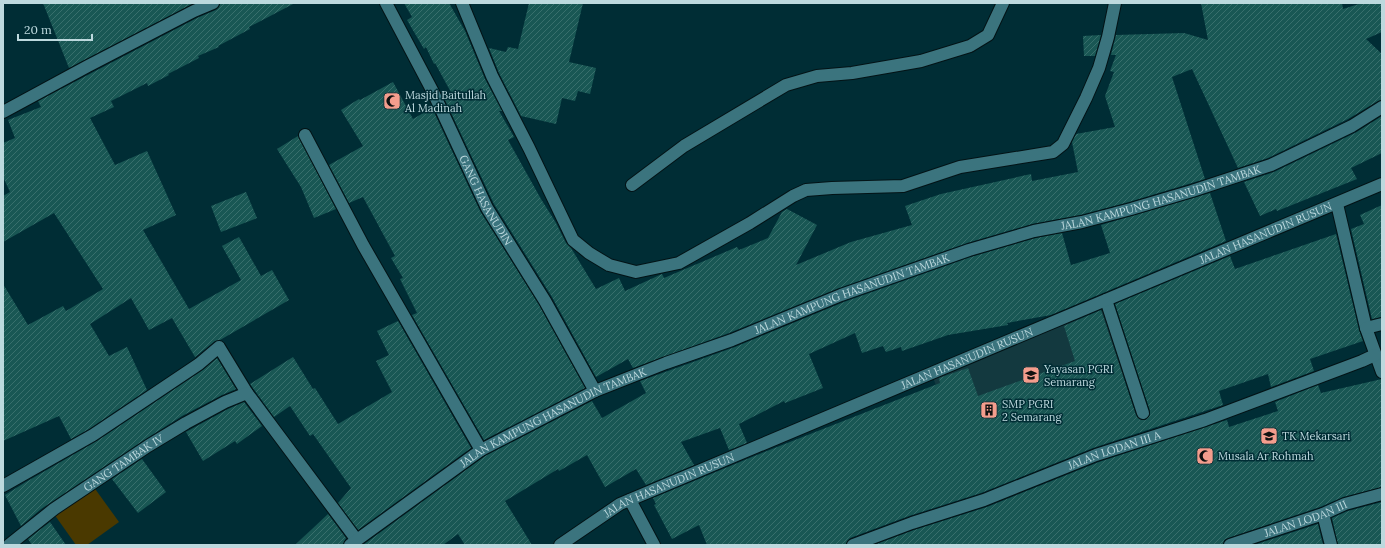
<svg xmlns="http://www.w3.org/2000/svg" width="1385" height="548" font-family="Lora,serif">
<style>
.built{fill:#13393f}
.pitch{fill:#4a3900}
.building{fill:url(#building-hatch)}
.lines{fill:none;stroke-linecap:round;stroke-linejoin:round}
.minor-casing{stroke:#031316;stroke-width:14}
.minor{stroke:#3b747e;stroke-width:12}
.labels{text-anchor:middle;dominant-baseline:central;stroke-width:3;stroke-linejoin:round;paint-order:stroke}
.poi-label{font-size:11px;fill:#bdd9de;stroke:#002d35;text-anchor:start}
.street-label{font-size:11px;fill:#bdd9de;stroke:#002d35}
</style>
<defs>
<pattern id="building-hatch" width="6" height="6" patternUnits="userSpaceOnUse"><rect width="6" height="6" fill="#195754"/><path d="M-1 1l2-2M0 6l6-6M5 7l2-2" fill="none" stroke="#386f6c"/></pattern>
</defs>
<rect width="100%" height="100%" fill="#002d35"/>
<polygon class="built" points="1106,309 1131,374 957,440 932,375"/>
<polygon class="pitch" points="93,486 119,522 87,545 76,545 54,514"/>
<g class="building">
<polygon points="43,3 194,3 69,68"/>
<polygon points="220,3 295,3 249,27 250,29 218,46 219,47 198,56 199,58 168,74 169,75 148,86 147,83 111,101 114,107 90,118 115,165 147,151 176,215 143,230 189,309 241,280 222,246 239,237 261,276 272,270 289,300 220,340 215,341 195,357 172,318 149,330 131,298 90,324 109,356 127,347 147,390 89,429 71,439 59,416 3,441 3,284 28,325 63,306 66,311 103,289 54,213 3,242 3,196 10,192 3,177 3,143 15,138 8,120 41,107 38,101 197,18 216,10 219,7"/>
<polygon points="404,3 449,3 465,31 485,79 502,111 499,111 514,137 508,140 541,199 556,223 566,243 571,248 596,289 619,278 625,291 662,274 664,278 737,247 739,250 768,238 782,212 787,209 817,225 796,265 851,242 912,225 905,206 941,194 1031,174 1032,181 1078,172 1072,142 1076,134 1115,127 1105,96 1114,72 1110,71 1116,55 1111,55 1116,35 1184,33 1208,40 1201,3 1342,3 1343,9 1362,3 1382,3 1382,32 1366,39 1382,54 1382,100 1378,101 1348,119 1268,158 1238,168 1192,69 1172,77 1205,179 1129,202 1080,215 1032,224 967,243 839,288 729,333 633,368 628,359 596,377 552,297 494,204 445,100 453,96 435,63 434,64 426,47 424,49 407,20 412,17"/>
<polygon points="529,3 583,3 569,62 596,68 590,94 578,91 575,101 562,98 556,124 521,116 499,73 489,48 506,52 508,47 518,49"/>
<polygon points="1101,35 1095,56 1084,56 1083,36"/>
<polygon points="393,82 413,119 432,108 480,211 539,305 585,388 484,440 412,315 417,313 400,279 403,278 391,258 395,256 363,197 349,203 329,165 363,146 341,110 359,99 360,100"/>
<polygon points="1382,116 1382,153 1351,168 1357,179 1277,211 1276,209 1260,216 1244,182 1274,172 1355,133"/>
<polygon points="298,136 336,209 314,218 301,187 277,149"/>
<polygon points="246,192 257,218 221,232 211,206"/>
<polygon points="1210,193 1226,241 1051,315 1007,323 1008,325 948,335 902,351 901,347 886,352 883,346 862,353 855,333 809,354 823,388 785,403 784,401 739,424 747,443 729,450 720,428 681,442 694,465 646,485 636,469 605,487 587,455 559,471 558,469 505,501 532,545 465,545 458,534 443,545 363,545 485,456 592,401 602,418 646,393 640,381 735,347 844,302 971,257 1036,238 1062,233 1071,265 1110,253 1101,225"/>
<polygon points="1382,205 1382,317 1372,319 1351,229 1364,224 1360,215"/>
<polygon points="1336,234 1359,330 1363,341 1310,359 1314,371 1271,387 1268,374 1219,391 1223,405 1093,448 981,493 909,516 850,538 847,541 846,545 707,545 699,525 672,539 654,505 656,504 653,498 752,457 940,383 939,378 968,368 978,396 1075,361 1064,326 1101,310 1136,415 1141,420 1146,420 1150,415 1150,411 1115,304 1230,256 1235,269"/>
<polygon points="398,321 471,448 358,530 338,503 351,488 313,434 310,436 290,406 274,417 250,384 293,357 313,389 315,388 338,424 392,392 376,361 389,355 377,331"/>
<polygon points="217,358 236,389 222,395 182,416 144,440 41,509 21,526 5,495 26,482 97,441 203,370"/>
<polygon points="1382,379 1382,487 1343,497 1320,507 1228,538 1224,540 1223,545 874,545 914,530 987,507 1099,462 1227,420 1229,427 1278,411 1275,402 1318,385 1321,393"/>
<polygon points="244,402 262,426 237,444 235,441 203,461 186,432 228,409"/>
<polygon points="142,459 166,492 138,513 112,479"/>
<polygon points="1382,502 1382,545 1338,545 1332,518 1348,511"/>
<polygon points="328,514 346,538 343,545 295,545"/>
<polygon points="50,522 66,545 32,545 28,539"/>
<polygon points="1318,524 1323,545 1254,545"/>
</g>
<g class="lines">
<defs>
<g id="minor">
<path id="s1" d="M386,3L433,92L487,208L545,301L595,391"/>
<polyline points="462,3 492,76 529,148 573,240 589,253 609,265 636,272 679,263 750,223 793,196 806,190 832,188 903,186 960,167 1053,152 1063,144 1086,98 1099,68 1108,37 1115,3"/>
<polyline points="3,112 88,66 194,11 213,3"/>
<polyline points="305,135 363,245 481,450"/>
<polyline points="632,185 684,146 786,85 817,76 852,73 921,61 970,46 988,35 1003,3"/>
<polyline points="1337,204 1366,328 1382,372"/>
<polyline points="1106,300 1143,413"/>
<polyline points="1366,328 1382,324"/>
<polyline points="3,486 93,435 199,364 219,347 247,393 356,539"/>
<polyline points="630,500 654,545"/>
<polyline points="1323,514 1331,545"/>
<path id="s2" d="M9,545L54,509L148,446L186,423L225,402L247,393"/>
<path id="s3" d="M350,545L481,450L595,391L666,363L732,340L841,295L969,250L1034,231L1082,222L1131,209L1192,191L1271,165L1352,126L1382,107"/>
<path id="s4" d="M560,545L620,504L1382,184"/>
<path id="s5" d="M853,545L912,523L984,500L1096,455L1205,420L1362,361L1375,355"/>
<path id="s6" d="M1230,545L1323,514L1345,504L1382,494"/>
</g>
</defs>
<use href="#minor" class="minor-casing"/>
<use href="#minor" class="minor"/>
</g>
<defs>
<symbol id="mosque-square" viewBox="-11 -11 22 22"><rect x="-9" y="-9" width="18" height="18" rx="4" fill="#f49d8d" stroke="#002d35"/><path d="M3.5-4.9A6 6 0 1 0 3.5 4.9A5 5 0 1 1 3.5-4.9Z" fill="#111"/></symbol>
<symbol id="school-square" viewBox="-11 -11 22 22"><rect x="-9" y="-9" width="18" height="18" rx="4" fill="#f49d8d" stroke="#002d35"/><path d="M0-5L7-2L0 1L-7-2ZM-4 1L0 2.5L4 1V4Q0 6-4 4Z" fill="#111"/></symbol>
<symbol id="building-square" viewBox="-11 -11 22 22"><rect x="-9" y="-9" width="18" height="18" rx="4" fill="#f49d8d" stroke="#002d35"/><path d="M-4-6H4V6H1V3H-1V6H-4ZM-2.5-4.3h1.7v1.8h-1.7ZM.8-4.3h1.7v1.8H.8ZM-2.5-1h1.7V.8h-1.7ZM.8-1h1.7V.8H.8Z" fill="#111"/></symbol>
</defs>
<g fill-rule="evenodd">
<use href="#mosque-square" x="382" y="91" width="20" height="20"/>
<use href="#school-square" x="1021" y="365" width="20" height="20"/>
<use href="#building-square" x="979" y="400" width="20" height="20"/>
<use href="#school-square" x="1259" y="426" width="20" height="20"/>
<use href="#mosque-square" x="1195" y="446" width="20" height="20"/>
</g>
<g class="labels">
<g class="poi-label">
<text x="405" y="95">Masjid Baitullah<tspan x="405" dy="13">Al Madinah</tspan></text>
<text x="1044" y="369">Yayasan PGRI<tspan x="1044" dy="13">Semarang</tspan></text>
<text x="1002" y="404">SMP PGRI<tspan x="1002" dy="13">2 Semarang</tspan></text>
<text x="1282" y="436">TK Mekarsari</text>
<text x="1218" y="456">Musala Ar Rohmah</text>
</g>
<g class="street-label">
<text stroke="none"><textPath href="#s3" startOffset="889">JALAN KAMPUNG HASANUDIN TAMBAK</textPath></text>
<text stroke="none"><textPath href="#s1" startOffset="221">GANG HASANUDIN</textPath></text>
<text stroke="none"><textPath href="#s4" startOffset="773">JALAN HASANUDIN RUSUN</textPath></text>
<text stroke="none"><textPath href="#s3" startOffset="565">JALAN KAMPUNG HASANUDIN TAMBAK</textPath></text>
<text stroke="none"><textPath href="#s4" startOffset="449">JALAN HASANUDIN RUSUN</textPath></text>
<text stroke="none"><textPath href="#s3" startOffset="241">JALAN KAMPUNG HASANUDIN TAMBAK</textPath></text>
<text stroke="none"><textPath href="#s5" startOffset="278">JALAN LODAN III A</textPath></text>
<text stroke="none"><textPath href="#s2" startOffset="141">GANG TAMBAK IV</textPath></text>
<text stroke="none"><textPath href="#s4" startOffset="125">JALAN HASANUDIN RUSUN</textPath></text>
<text stroke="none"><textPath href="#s6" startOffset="80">JALAN LODAN III</textPath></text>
</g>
</g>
<rect width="1385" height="548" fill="none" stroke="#bdd9de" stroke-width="8"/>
<path d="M18 34v6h74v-6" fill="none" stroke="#bdd9de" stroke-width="2"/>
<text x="24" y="34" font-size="12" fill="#bdd9de" stroke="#002d35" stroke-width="3" paint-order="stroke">20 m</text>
</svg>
